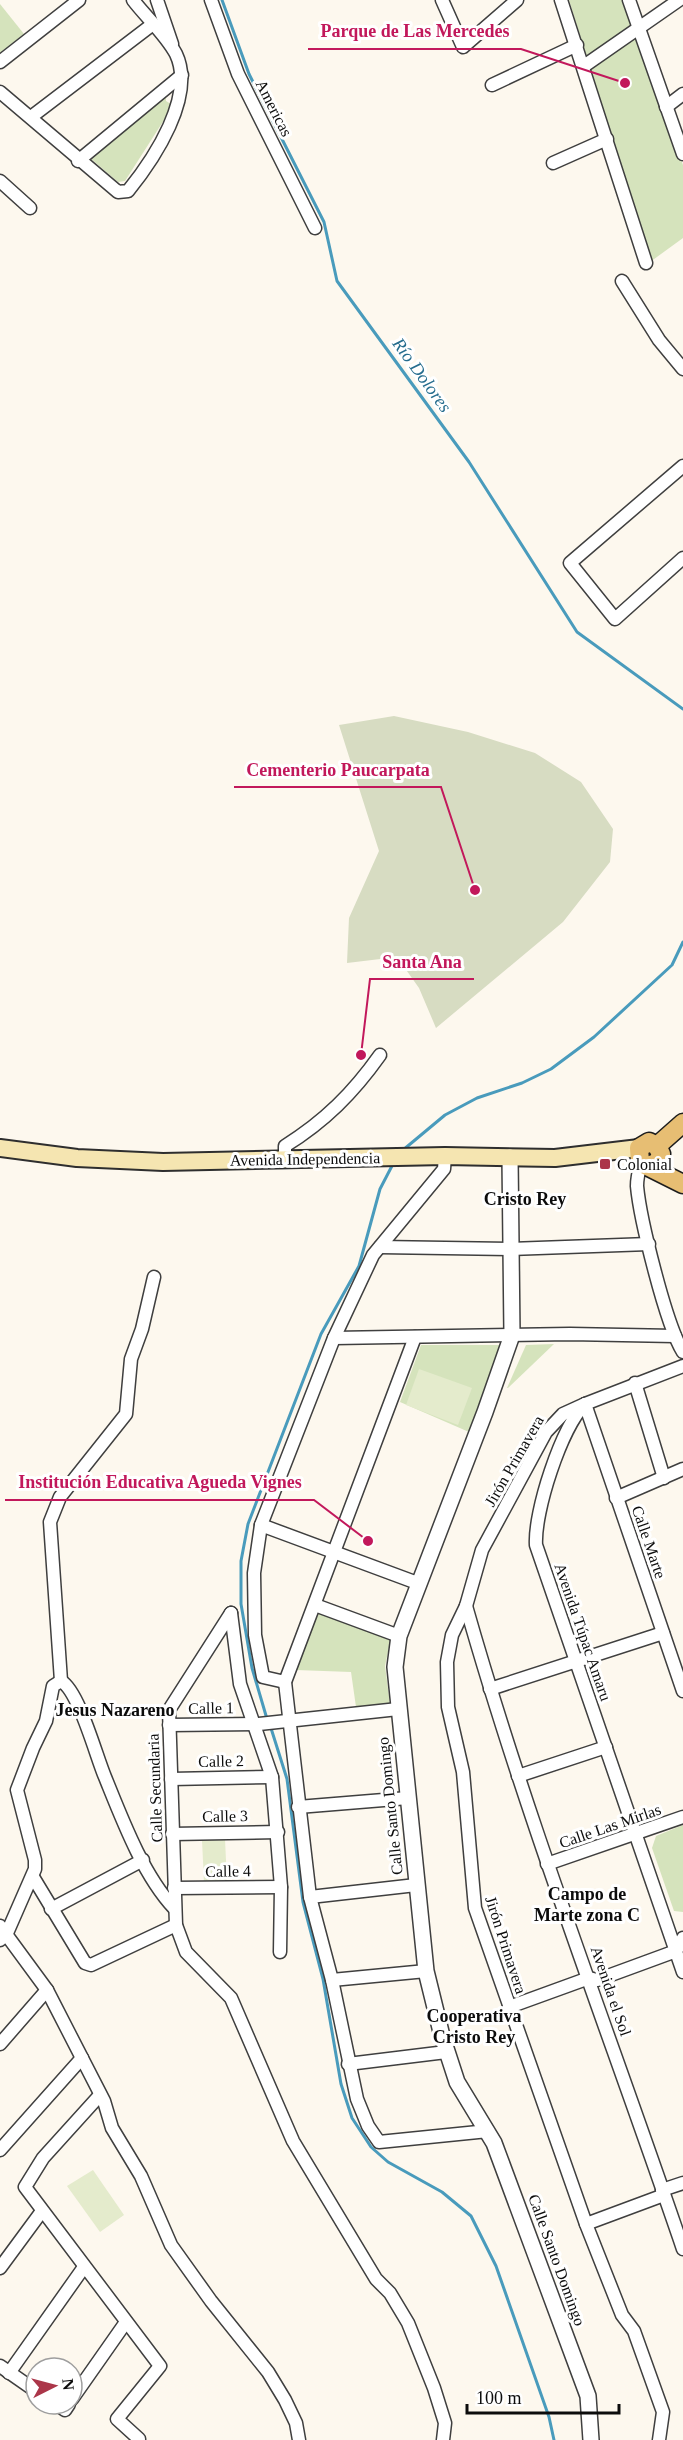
<svg xmlns="http://www.w3.org/2000/svg" width="683" height="2440" font-family="Georgia,serif">
<style>
.green{fill:#d5e3bc}
.cemetery{fill:#d7dcc2}
.pitch{fill:#e4ebcc}
.lines{fill:none;stroke-linecap:round;stroke-linejoin:round}
.stream{stroke:#499bbc;stroke-width:3}
.minor-casing{stroke:#3f3f3f;stroke-width:15}
.tertiary-casing{stroke:#3f3f3f;stroke-width:18}
.secondary-casing{stroke:#2e2e2e;stroke-width:20}
.primary-casing{stroke:#1d1d1d;stroke-width:21}
.minor{stroke:#fff;stroke-width:12}
.tertiary{stroke:#fff;stroke-width:15}
.secondary{stroke:#f5e5b1;stroke-width:16}
.primary{stroke:#e7be73;stroke-width:18}
.poi-dot{fill:#ab3649;stroke:#fff;stroke-width:2}
.labels{text-anchor:middle;dominant-baseline:central;stroke-width:6;stroke-linejoin:round;paint-order:stroke}
.street-label{font-size:16px;fill:#0c0c0c;stroke:#fff}
.poi-label{font-size:16px;fill:#0c0c0c;stroke:#fff;text-anchor:start}
.water-label{font-size:18px;font-style:italic;fill:#266d8e;stroke:#fff}
.neighbourhood-label{font-size:18px;font-weight:bold;fill:#0c0c0c;stroke:#fff}
.leader{fill:none;stroke:#c2185b;stroke-width:2}
.callout-dot{fill:#c2185b;stroke:#fff;stroke-width:2}
.callout-label{font-size:18px;text-anchor:middle;font-weight:bold;fill:#c2185b;stroke:#fff;stroke-width:6;stroke-linejoin:round;paint-order:stroke}
</style>
<rect width="100%" height="100%" fill="#fdf8ee"/>
<g class="green">
<polygon points="569,0 626,0 683,165 683,238 650,262"/>
<polygon points="0,4 24,34 0,53"/>
<polygon points="166,97 166,101 171,104 164,120 125,181 118,182 90,158"/>
<polygon points="554,1344 508,1388 507,1388 526,1345"/>
<polygon points="421,1345 500,1345 469,1432 400,1402"/>
<polygon points="319,1610 391,1637 385,1666 390,1704 356,1707 351,1672 296,1670"/>
<polygon points="683,1825 683,1912 674,1911 652,1848 656,1836"/>
</g>
<polygon class="cemetery" points="394,716 468,732 535,753 581,782 613,829 610,862 563,922 436,1028 419,988 397,957 347,963 349,918 379,851 339,725"/>
<g class="pitch">
<polygon points="419,1369 472,1388 458,1425 406,1405"/>
<polygon points="225,1839 227,1882 204,1883 202,1840"/>
<polygon points="93,2170 124,2215 100,2232 67,2186"/>
</g>
<g class="lines">
<g class="stream">
<polyline points="222,0 249,74 324,222 337,281 469,462 577,632 683,709"/>
<polyline points="403,1150 445,1115 477,1098 522,1083 551,1069 594,1037 672,965 683,942"/>
<polyline points="267,1719 252,1668 241,1604 241,1561 248,1524 321,1334 359,1266 380,1189 394,1162"/>
<polyline points="270,1725 287,1779 303,1902 323,1979 341,2084 352,2118 371,2147 388,2162 442,2192 471,2216 496,2266 549,2417 554,2440"/>
</g>
<defs>
<g id="minor">
<polyline points="157,0 172,44"/>
<polyline points="211,0 238,74 315,228"/>
<polyline points="442,0 463,47 517,0"/>
<polyline points="561,0 646,263"/>
<polyline points="629,0 683,154"/>
<polyline points="0,62 79,0"/>
<polyline points="584,66 679,0"/>
<polyline points="492,85 577,45"/>
<path d="M0,92L118,192L128,191C154,159 196,96 176,54C166,35 146,17 133,0"/>
<polyline points="666,107 683,94"/>
<polyline points="31,117 153,24"/>
<polyline points="78,161 182,75"/>
<polyline points="553,163 607,139"/>
<polyline points="0,181 30,208"/>
<polyline points="622,281 659,340 683,369"/>
<polyline points="683,466 570,563 615,619 683,558"/>
<path d="M285,1161V1146C325,1121 353,1093 380,1055"/>
<path d="M641,1163C639,1170 637,1178 637,1186C640,1219 666,1325 683,1352"/>
<polyline points="380,1247 510,1249 649,1244"/>
<polyline points="415,1337 285,1682 310,1897 332,1980 357,2099 368,2126 379,2142 488,2131"/>
<polyline points="334,1338 570,1334 675,1336"/>
<path d="M683,1366L585,1404C561,1428 534,1512 536,1545L683,1972"/>
<polyline points="635,1383 664,1478"/>
<polyline points="585,1404 563,1414 546,1432 482,1550 466,1606 452,1635 447,1662 448,1707 463,1772 475,1908 586,2224 622,2315 634,2331 663,2412 659,2440"/>
<polyline points="585,1404 683,1691"/>
<polyline points="616,1498 683,1469"/>
<polyline points="261,1525 420,1584"/>
<polyline points="315,1605 399,1636"/>
<path d="M466,1606C528,1824 610,2035 683,2249"/>
<polyline points="231,1613 169,1710 176,1925 186,1952 231,1998 293,2141 376,2279 390,2293 408,2323 434,2388 445,2423 443,2440"/>
<polyline points="231,1613 240,1684 272,1777 281,1887 280,1952"/>
<polyline points="61,1681 50,1522 60,1497 126,1414 131,1359 142,1329 154,1277"/>
<path d="M61,1681C79,1691 96,1756 105,1777C122,1819 143,1875 174,1908"/>
<polyline points="285,1682 263,1677 255,1635 254,1573 261,1525 334,1338 373,1255 444,1169 445,1156"/>
<polyline points="490,1689 663,1633"/>
<polyline points="169,1725 259,1724 398,1709"/>
<polyline points="518,1776 606,1747"/>
<polyline points="171,1779 272,1777"/>
<polyline points="298,1807 408,1798"/>
<polyline points="172,1834 278,1832"/>
<polyline points="547,1864 683,1817"/>
<polyline points="33,1877 85,1963 91,1965 176,1925"/>
<polyline points="174,1888 281,1887"/>
<polyline points="310,1897 416,1885"/>
<polyline points="51,1909 143,1860"/>
<polyline points="0,1926 47,1990 104,2101 112,2128 141,2176 171,2245 211,2301 268,2372 285,2400 296,2423 299,2440"/>
<polyline points="0,1940 7,1933 35,1869 35,1860 17,1790 33,1748 46,1721 53,1686 61,1681"/>
<polyline points="332,1980 426,1971"/>
<polyline points="509,2007 589,1978 597,1980 676,1951 683,1938"/>
<polyline points="0,2044 47,1990"/>
<polyline points="348,2064 446,2052"/>
<polyline points="100,2095 43,2158 25,2187 160,2366 117,2419 139,2439"/>
<polyline points="0,2150 82,2058"/>
<polyline points="662,2190 683,2183"/>
<polyline points="586,2224 664,2195"/>
<polyline points="0,2268 42,2211"/>
<polyline points="0,2366 36,2391"/>
<polyline points="9,2373 84,2267"/>
<polyline points="72,2399 126,2322"/>
<polyline points="56,2404 65,2410 69,2404"/>
</g>
<polyline id="tertiary" points="510,1157 512,1335 485,1412 399,1636 395,1667 426,1971 442,2036 457,2082 494,2143 588,2396 591,2440"/>
<polyline id="secondary" points="0,1148 77,1158 163,1162 445,1156 555,1158 639,1148"/>
<g id="primary">
<polyline points="657,1146 683,1123"/>
<polyline points="648,1166 658,1162 661,1154 657,1146 649,1142 639,1148 640,1162 643,1164 683,1184"/>
</g>
</defs>
<use href="#minor" class="minor-casing"/>
<use href="#tertiary" class="tertiary-casing"/>
<use href="#secondary" class="secondary-casing"/>
<use href="#primary" class="primary-casing"/>
<use href="#minor" class="minor"/>
<use href="#tertiary" class="tertiary"/>
<use href="#secondary" class="secondary"/>
<use href="#primary" class="primary"/>
</g>
<rect class="poi-dot" x="599" y="1158" width="12" height="12" rx="3"/>
<g class="labels">
<g class="street-label">
<text transform="translate(274 108) rotate(63)">Americas</text>
<text transform="translate(305 1159) rotate(-1)">Avenida Independencia</text>
<text transform="translate(514 1461) rotate(-60)">Jirón Primavera</text>
<text transform="translate(649 1542) rotate(71)">Calle Marte</text>
<text transform="translate(583 1632) rotate(71)">Avenida Túpac Amaru</text>
<text transform="translate(211 1708) rotate(-1)">Calle 1</text>
<text transform="translate(221 1761) rotate(-1)">Calle 2</text>
<text transform="translate(155 1788) rotate(-92)">Calle Secundaria</text>
<text transform="translate(390 1806) rotate(-96)">Calle Santo Domingo</text>
<text transform="translate(225 1816) rotate(-1)">Calle 3</text>
<text transform="translate(610 1826) rotate(-19)">Calle Las Mirlas</text>
<text transform="translate(228 1871) rotate(-1)">Calle 4</text>
<text transform="translate(506 1945) rotate(72)">Jirón Primavera</text>
<text transform="translate(611 1991) rotate(71)">Avenida el Sol</text>
<text transform="translate(557 2260) rotate(70)">Calle Santo Domingo</text>
</g>
<g class="poi-label">
<text x="617" y="1164">Colonial</text>
</g>
<g class="water-label">
<text transform="translate(422 375) rotate(54)">Río Dolores</text>
</g>
<g class="neighbourhood-label">
<text x="525" y="1199">Cristo Rey</text>
<text x="115" y="1710">Jesus Nazareno</text>
<text x="587" y="1894">Campo de<tspan x="587" dy="21">Marte zona C</tspan></text>
<text x="474" y="2016">Cooperativa<tspan x="474" dy="21">Cristo Rey</tspan></text>
</g>
</g>
<path class="leader" d="M625 83L521 49H308M475 890L441 787H234M361 1055L370 979H474M368 1541L314 1500H5"/>
<g class="callout-dot">
<circle cx="625" cy="83" r="6"/>
<circle cx="475" cy="890" r="6"/>
<circle cx="361" cy="1055" r="6"/>
<circle cx="368" cy="1541" r="6"/>
</g>
<g class="callout-label">
<text x="415" y="37">Parque de Las Mercedes</text>
<text x="338" y="776">Cementerio Paucarpata</text>
<text x="422" y="968">Santa Ana</text>
<text x="160" y="1488">Institución Educativa Agueda Vignes</text>
</g>
<g transform="translate(54 2386) rotate(84)"><circle r="28" fill="#ffffff" stroke="#9e9e9e" stroke-width="1.5"/>
<path d="M0-4.5L10 22L0 15L-10 22Z" fill="#ab3649"/>
<text y="-9" font-size="16" font-weight="bold" text-anchor="middle" fill="#0c0c0c">N</text>
</g>
<path d="M467 2404v9h152v-9" fill="none" stroke="#0c0c0c" stroke-width="3"/>
<text x="476" y="2404" font-size="18" fill="#0c0c0c" stroke="#ffffff" stroke-width="4.5" paint-order="stroke">100 m</text>
</svg>
